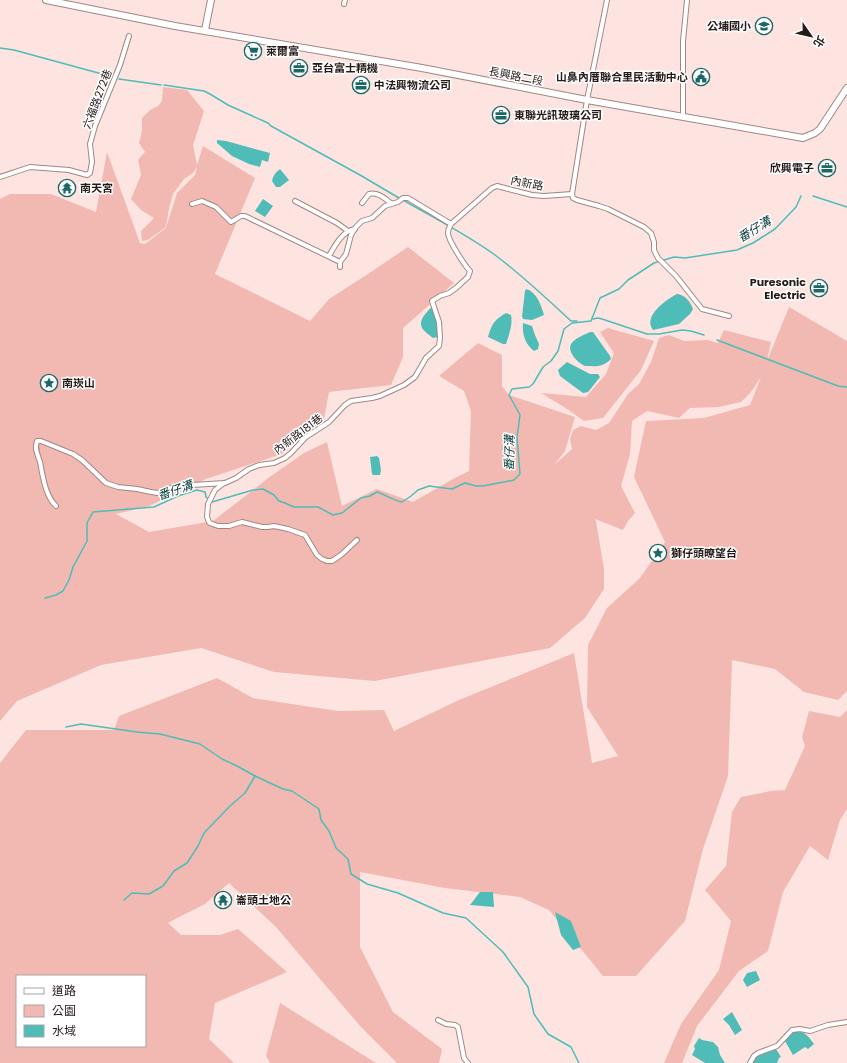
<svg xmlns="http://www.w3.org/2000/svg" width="847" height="1063" font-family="Poppins,'Noto Sans TC',sans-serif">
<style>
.green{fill:#f2b9b2;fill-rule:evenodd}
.water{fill:#4fbcb8}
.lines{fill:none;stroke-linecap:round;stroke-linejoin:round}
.stream{stroke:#4fbcb8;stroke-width:1.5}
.street-casing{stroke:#a28682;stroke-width:6}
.secondary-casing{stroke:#a28682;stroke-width:8}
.street{stroke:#fff;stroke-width:4}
.secondary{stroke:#fff;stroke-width:6}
.labels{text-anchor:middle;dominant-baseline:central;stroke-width:3;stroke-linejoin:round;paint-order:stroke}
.poi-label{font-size:11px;font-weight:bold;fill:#251a18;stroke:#fff;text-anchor:start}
.street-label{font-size:11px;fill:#251a18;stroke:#fff}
.water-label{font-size:12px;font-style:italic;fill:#0d403e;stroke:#fff}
</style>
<rect width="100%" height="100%" fill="#fde4e1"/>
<g class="green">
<path d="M163,87L187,90L204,111L193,145L197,165L203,146L255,178L215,274L310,321L329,299L368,274L408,247L454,283L403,328V357L391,385L329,392L324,419L282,454L206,479L149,506L116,514L149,532L213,521L271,476L304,453L327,442L342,506L377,489L413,502L453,479L469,471L471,411L464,391L439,376L478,343L502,355V386L509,395L575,417L565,451L554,465L572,449L570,439L573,430L581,426L596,430L609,423L628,394L639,384L651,362L659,338L669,335L684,341L708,340L718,343L724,330L771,342L767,361L789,307L847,341V691L838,700L804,692L775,669L732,660L728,776L703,849L685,921L636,976H603L549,910L520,897L445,888L360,872V947L393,1012L442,1049L439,1063H397L360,1026L276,927L229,883L205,904L177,918L168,923L181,935H220L238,929L287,972L215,1003L209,1039L234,1063H0V763L26,730H114L119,716L217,678L253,698L338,711L384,710L394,731L459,700L574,653L592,763L618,756L587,707L588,645L607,608L640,578L665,542L634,477L646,421L704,418L750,405L761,377L751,392L741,402L719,407L690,408L679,418L647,411L632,421L630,454L621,486L635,513L628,521L623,530L595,519L596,521L604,569V589L585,618L550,648L375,681L274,672L201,648L101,665L17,701L0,721V199L10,194H51L96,212L107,152L140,243L145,244L166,228L177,193L195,175L197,167L193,173L184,179L173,194L169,208L166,227L148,240L142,241L141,231L154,218L141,210L131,199L141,175L138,160L145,152L139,143L142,131V118L150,110L158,106L162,101ZM17,976H145V1046H17Z"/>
<polygon points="608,328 654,341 641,370 603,418 584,421 567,409 541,393 586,397 606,374 614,353 600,332"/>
<polygon points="847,710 847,809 840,820 828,860 810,846 783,892 768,951 739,971 697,1026 682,1063 664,1063 681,1024 719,970 731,921 705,890 726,866 732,812 741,797 771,791 785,790 805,746 802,737 809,711 840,717"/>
<polygon points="280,1003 376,1063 270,1063 266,1056"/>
</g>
<g class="water">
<polygon points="217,140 226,141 270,153 268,162 262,160 260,167 249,164 232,156 217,143"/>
<path d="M280,169L289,180L280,187H276L272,181C273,176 275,173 280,169Z"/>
<polygon points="263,199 273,206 265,217 255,211"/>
<path d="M526,289C537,292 541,305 544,315L532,320L523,319L522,316L525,291Z"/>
<path d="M677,294C685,295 690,301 693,309L690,314L679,324L653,330C642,316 667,299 677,294Z"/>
<path d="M432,307L436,321L438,337L433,338C426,332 417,328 423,317C426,313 428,310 432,307Z"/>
<path d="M506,313L511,315C513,324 509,335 506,344H503L488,337C492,324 494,320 506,313Z"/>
<path d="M523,323L532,326L535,335L539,344L538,349L534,351C525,344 522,334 523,323Z"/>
<path d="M590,332H593L610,356L611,359C605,365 599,367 591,366C591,366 585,366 585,366C578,363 567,352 571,344C575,338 584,335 590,332Z"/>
<polygon points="567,362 590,374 598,374 600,377 588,392 583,393 568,382 560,376 558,370"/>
<polygon points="377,456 379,458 381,470 380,475 373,475 372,474 370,457"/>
<polygon points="480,892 493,892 494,907 470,905"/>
<polygon points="555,912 571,921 581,947 573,950 561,935"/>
<polygon points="756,971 760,980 747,987 743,980 747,973"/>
<polygon points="732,1012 742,1030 735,1035 729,1025 723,1019"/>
<path d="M795,1031C804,1030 809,1037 814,1044L808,1049L805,1047L793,1055L785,1041L789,1035Z"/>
<polygon points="699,1038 702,1040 713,1042 718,1047 720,1055 725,1063 705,1063 692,1055 695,1049 694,1046"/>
<path d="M776,1049L781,1057L779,1058L777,1063H753C755,1054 768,1052 776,1049Z"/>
</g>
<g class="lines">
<g class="stream">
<polyline points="0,48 14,50 113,77"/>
<polyline points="119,79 161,85"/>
<polyline points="164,85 204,91 210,94 228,105 268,123 271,126 360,175 399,198"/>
<polyline points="813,196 847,207"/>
<path d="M403,200C434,218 466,234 495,255C522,275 546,298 571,321H577"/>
<polyline points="593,319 598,318 602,319 647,334 659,334 682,330 691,331 704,335"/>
<polyline points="717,340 838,386 847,387"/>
<path d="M45,598L56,595L63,591L69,580L73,567L87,541V523L93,512L154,507L178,496L197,490L205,492L206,497L212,502L253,490L263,489L274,495L279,501L285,503L294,507H318L333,515L342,513L361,498L370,496L377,492C386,495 393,500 402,502L411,496L418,490L429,486L452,489L465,483L476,486H483L514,480L520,474L517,437L520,415L509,395L512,389L529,387L533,384L543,367L551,361L558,351L564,329L572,323L591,321L600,298L619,289L628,280L654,263L674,257L685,258L737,250L753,243L775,229L796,207L801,196"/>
<polyline points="66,727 81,724 137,732 160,734 200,744 222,759 237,766 255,776 283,789 292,791 319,809 321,820 329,831 336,848 348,859 351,874 367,884 398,893 443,913 466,918 503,952 528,987 534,1014 548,1034 571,1047 579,1063"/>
<polyline points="124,900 132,893 149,894 163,886 174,871 187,863 198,846 204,833 230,806 245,793 255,776"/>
</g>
<defs>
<g id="street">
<polyline points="344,4 345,0"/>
<polyline points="683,117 683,41 687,0"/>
<polyline points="0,177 30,167 69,170 87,175 90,173 92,162 90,144 95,126 120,65 129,36"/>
<polyline points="572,194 573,198 577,200 599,206 608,209 644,227 651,233 654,242 654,250 658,258 676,276 702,309 729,316"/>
<polyline points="295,201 337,223 348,231"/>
<path d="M362,203L369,194C378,192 384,198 391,203"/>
<polyline points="192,204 202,201 216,207 231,222 241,216 245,216 340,262"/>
<path d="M329,256C334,247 343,230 355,229"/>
<polyline points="340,267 340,262 346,254 351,235 356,227 362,221 372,218 385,206 398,202 403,198 408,198 451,224 492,188 497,186 532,195 544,196 572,194 587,100 607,0"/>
<polyline points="224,483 215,490 208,504 207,517 209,522 210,523 218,526 229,526 242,522 262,527 268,527 274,526 288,529 305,535 317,555 322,559 327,561 332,561 341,555 357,540"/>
<path d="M56,506C45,495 43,477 40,462C38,455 34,449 37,441H41L73,454L82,460L106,483L118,487L137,489L151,492L158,493L176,486L225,483L236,478L249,469L259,465L274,463L285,458L291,453L306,437L329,422L345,405L351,401L372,398L380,396L404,385L415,377L426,358L439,346L440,338L439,322L432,301L440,296L449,293L456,288L468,277L470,271C465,266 448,240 448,233C448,230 450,226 451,224"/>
<polyline points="438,1020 446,1024 455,1025 458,1027 464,1058 468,1063"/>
<polyline points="750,1063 754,1056 758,1053 777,1046 792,1030 800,1029 810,1031 828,1025 847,1022"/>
</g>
<g id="secondary">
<polyline points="46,0 175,26 422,68 587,100 803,138 815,133 820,129 847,88"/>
<polyline points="205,30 211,0"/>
</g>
</defs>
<use href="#street" class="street-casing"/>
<use href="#secondary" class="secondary-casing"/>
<use href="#street" class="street"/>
<use href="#secondary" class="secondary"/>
</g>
<defs>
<symbol id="school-ring" viewBox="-11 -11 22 22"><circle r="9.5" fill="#fff" stroke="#1b6865" stroke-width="1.5"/><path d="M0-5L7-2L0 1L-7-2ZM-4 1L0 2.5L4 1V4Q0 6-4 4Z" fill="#1b6865"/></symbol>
<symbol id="supermarket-ring" viewBox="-11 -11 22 22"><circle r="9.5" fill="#fff" stroke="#1b6865" stroke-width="1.5"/><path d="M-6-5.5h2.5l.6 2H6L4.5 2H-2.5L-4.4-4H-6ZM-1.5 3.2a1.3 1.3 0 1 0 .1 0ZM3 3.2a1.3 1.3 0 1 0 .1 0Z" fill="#1b6865"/></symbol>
<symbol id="office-ring" viewBox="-11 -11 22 22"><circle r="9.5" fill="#fff" stroke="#1b6865" stroke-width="1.5"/><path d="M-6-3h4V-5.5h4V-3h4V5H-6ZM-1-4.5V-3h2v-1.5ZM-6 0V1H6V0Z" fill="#1b6865"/></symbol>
<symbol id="civic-ring" viewBox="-11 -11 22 22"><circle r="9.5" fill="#fff" stroke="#1b6865" stroke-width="1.5"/><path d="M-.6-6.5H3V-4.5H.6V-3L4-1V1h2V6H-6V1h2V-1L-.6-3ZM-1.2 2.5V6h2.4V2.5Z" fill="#1b6865"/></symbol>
<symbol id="temple-ring" viewBox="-11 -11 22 22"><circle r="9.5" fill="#fff" stroke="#1b6865" stroke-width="1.5"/><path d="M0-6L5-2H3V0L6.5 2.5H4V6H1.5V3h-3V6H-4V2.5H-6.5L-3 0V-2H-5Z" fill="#1b6865"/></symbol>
<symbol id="sight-ring" viewBox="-11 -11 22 22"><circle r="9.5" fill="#fff" stroke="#1b6865" stroke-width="1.5"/><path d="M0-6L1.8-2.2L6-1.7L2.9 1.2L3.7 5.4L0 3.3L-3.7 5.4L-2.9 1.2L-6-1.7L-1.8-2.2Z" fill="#1b6865"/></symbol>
</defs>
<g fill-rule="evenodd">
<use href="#school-ring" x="754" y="16" width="20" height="20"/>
<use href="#supermarket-ring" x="243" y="41" width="20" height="20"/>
<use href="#office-ring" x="289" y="58" width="20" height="20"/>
<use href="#civic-ring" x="691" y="67" width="20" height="20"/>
<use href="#office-ring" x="351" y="75" width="20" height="20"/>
<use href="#office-ring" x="491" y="105" width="20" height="20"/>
<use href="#office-ring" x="817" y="158" width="20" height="20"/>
<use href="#temple-ring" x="57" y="178" width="20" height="20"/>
<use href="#office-ring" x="809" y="278" width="20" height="20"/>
<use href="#sight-ring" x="39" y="373" width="20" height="20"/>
<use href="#sight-ring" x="648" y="543" width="20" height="20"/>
<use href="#temple-ring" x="213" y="890" width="20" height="20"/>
</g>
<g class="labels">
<g class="poi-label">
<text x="751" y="26" text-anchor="end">公埔國小</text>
<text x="266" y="51">萊爾富</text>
<text x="312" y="68">亞台富士精機</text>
<text x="688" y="77" text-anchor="end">山鼻內厝聯合里民活動中心</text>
<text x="374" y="85">中法興物流公司</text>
<text x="514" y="115">東聯光訊玻璃公司</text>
<text x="814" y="168" text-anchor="end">欣興電子</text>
<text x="80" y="188">南天宮</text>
<text x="806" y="282" text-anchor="end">Puresonic<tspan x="806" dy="13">Electric</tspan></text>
<text x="62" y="383">南崁山</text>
<text x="671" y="553">獅仔頭暸望台</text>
<text x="236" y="900">崙頭土地公</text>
</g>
<g class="street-label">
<text transform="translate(516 76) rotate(11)">長興路二段</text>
<text transform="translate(97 99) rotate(-69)">六福路272巷</text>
<text transform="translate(527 183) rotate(11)">內新路</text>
<text transform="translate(298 434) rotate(-37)">內新路181巷</text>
</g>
<g class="water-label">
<text transform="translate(754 229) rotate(-31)">番仔溝</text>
<text transform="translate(509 453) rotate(-89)">番仔溝</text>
<text transform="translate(175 490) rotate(-19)">番仔溝</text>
</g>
</g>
<rect x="16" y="975" width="130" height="72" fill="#ffffff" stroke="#a8a3a3"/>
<rect x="24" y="988" width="20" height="6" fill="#ffffff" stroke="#a8a3a3"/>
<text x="52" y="995" font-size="12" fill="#251a18">道路</text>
<rect x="24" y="1005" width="20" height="12" fill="#f2b9b2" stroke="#a8a3a3"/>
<text x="52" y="1015" font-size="12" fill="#251a18">公園</text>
<rect x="24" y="1025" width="20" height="12" fill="#4fbcb8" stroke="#a8a3a3"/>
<text x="52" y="1035" font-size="12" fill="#251a18">水域</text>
<g transform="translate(811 36) rotate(124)" stroke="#ffffff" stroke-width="3" paint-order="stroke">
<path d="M0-3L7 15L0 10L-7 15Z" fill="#251a18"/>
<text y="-6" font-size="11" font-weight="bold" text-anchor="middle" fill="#251a18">北</text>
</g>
</svg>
